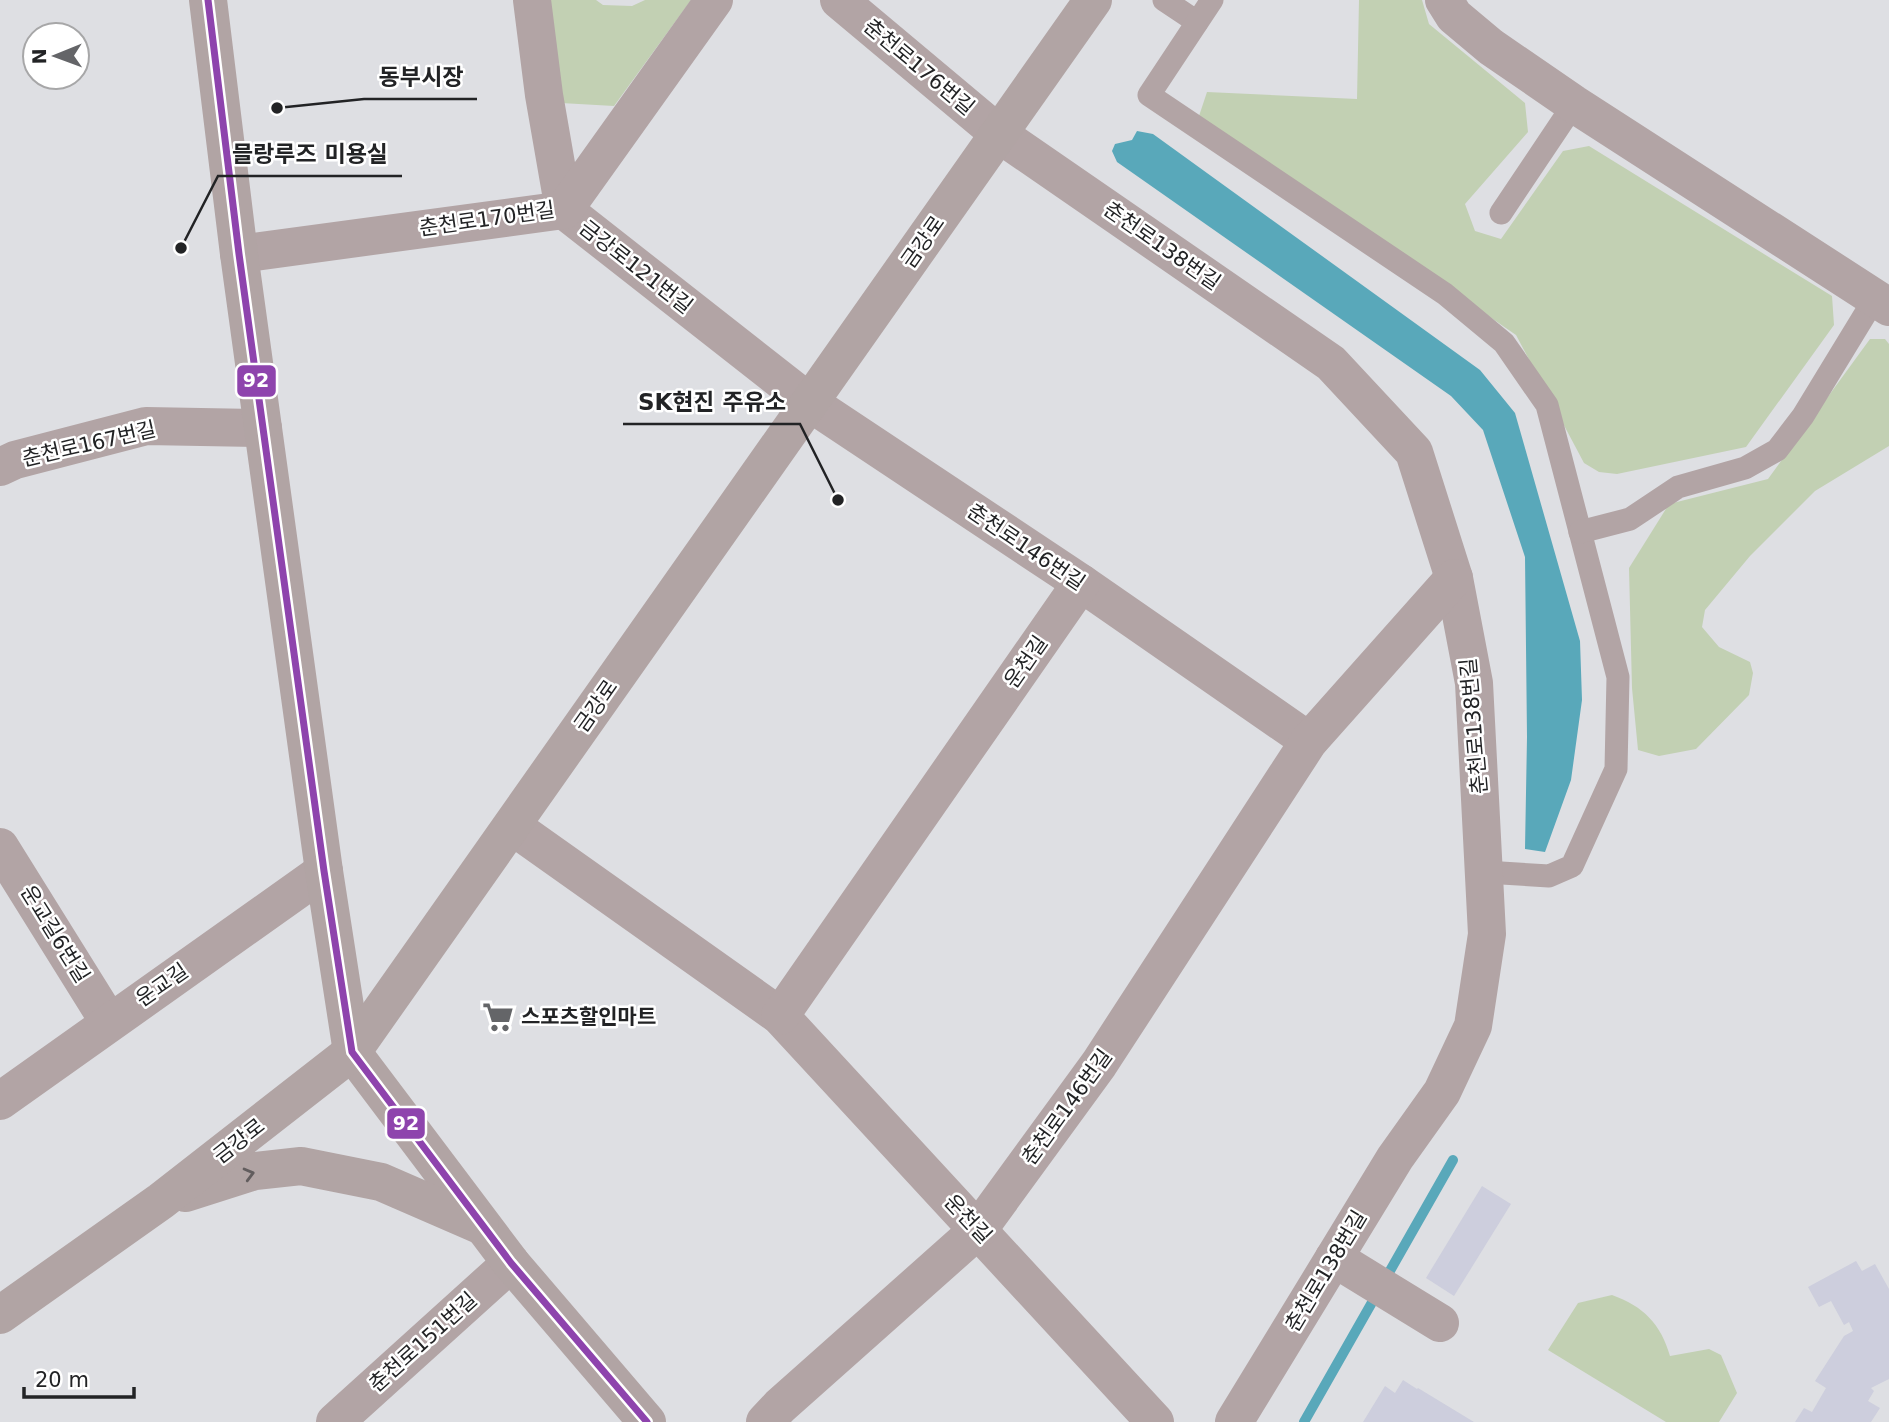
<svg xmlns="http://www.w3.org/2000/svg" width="1889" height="1422" font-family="'DejaVu Sans','Noto Sans KR',sans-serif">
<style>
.green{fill:#c2d0b3}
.water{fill:#59a8ba}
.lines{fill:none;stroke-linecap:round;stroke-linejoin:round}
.stream{stroke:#59a8ba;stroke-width:10}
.building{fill:#cdcedd}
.lane{stroke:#b2a4a5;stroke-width:23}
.street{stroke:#b2a4a5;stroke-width:38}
.secondary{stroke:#b1a4a4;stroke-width:38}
.bus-1-casing{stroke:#fff;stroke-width:12}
.bus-1{stroke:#8e44ad;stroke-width:7}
.oneway{stroke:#625d5e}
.labels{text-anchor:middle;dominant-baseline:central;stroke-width:5;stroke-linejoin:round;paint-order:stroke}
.street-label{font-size:21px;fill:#222325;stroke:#fff}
.poi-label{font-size:21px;font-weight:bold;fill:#222325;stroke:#fff;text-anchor:start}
.leader{fill:none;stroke:#222325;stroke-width:2.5}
.callout-dot{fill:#222325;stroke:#fff;stroke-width:2.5}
.callout-label{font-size:23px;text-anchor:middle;font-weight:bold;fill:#222325;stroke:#fff;stroke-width:5;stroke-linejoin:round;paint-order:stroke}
.line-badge{stroke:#fff;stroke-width:2.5}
.badge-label{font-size:19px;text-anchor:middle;font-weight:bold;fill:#fff}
</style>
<rect width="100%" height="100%" fill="#dedfe3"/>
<g class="green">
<polygon points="548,0 596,0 603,5 632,6 645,0 691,0 614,106 561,103"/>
<polygon points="1359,0 1422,0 1429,24 1525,103 1528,132 1465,204 1475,231 1501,239 1563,151 1589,146 1832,296 1834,325 1746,447 1617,474 1599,472 1584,463 1516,335 1199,116 1207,92 1357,99"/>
<polygon points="1870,339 1885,339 1889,344 1889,446 1815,491 1750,556 1705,610 1702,627 1719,647 1750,662 1753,673 1749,695 1696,749 1659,756 1638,750 1632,688 1629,568 1669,504 1768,479"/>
<path d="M1612,1295C1643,1306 1661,1324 1670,1356L1709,1349L1721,1355L1737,1393L1719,1422H1666L1548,1350L1578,1303Z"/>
</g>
<polygon class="water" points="1137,131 1153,134 1480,370 1515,413 1580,641 1582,700 1571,780 1545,852 1525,849 1527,737 1525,557 1483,430 1451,396 1117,162 1112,151 1115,144 1132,140"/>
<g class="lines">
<polyline class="stream" points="1304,1422 1453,1160"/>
</g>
<g class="building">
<polygon points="1482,1186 1511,1204 1454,1296 1426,1278"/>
<polygon points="1856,1261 1862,1271 1875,1264 1889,1289 1889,1379 1871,1388 1874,1391 1868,1401 1880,1408 1871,1422 1795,1422 1804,1408 1812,1412 1826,1388 1815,1381 1844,1336 1853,1331 1849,1322 1844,1325 1831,1301 1819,1307 1808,1287"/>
<polygon points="1403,1380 1417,1389 1418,1388 1474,1422 1363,1422 1385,1386 1395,1393"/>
</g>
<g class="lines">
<g class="lane">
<polyline points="1164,0 1197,22"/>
<polyline points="1212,0 1149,95 1445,294 1504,343 1547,405 1618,677 1616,769 1572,866 1549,876 1485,872"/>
<polyline points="1501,213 1574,104"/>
<polyline points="1580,532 1630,519 1678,487 1745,468 1777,450 1803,416 1875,298"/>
</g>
<g class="street">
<polyline points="532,0 544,95 564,210 810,403 1081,583 1309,741"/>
<polyline points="839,0 999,134 1331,363 1414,452 1454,578 1474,683 1487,934 1473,1026 1442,1092 1395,1158 1234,1422"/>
<polyline points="1444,0 1454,16 1491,47 1574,104 1889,307"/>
<polyline points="239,254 564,210 714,0"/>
<polyline points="0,467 15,460 146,426 263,428"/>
<polyline points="512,826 780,1016 1155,1422"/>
<polyline points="0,847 109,1022"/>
<polyline points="780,1016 1081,583"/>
<polyline points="0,1101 324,871"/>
<polyline points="1334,1258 1440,1323"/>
<polyline points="335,1422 511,1263"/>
<polyline points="765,1422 780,1406 978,1230 1099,1064 1309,741 1454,578"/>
</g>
<g class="secondary">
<polyline points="208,0 239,254 324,871 352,1052 511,1263 647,1422"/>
<polyline points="186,1193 255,1171 301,1166 381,1182 480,1225"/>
<polyline points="0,1315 161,1201 352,1052 1093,0"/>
</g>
<defs>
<polyline id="bus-1" points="208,0 239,254 324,871 352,1052 511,1263 647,1422"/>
</defs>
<use href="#bus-1" class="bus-1-casing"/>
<use href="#bus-1" class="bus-1"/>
</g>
<defs><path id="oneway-chevron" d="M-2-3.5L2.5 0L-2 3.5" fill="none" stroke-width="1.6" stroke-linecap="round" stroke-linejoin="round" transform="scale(1.75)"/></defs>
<use class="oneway" href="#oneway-chevron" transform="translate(249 1174) rotate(-15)"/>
<defs>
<symbol id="supermarket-bare" viewBox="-9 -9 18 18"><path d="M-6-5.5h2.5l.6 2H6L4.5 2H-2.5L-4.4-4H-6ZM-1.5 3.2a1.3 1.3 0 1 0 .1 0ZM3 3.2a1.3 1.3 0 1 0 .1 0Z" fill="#646568" stroke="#fff" stroke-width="2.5" paint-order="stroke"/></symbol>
</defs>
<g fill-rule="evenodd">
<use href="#supermarket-bare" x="476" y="995" width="44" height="44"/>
</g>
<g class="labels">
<g class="street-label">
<text transform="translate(919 67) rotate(40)">춘천로176번길</text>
<text transform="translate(487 219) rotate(-8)">춘천로170번길</text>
<text transform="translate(923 242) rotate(-55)">금강로</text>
<text transform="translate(1162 246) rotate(35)">춘천로138번길</text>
<text transform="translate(636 267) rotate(38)">금강로121번길</text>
<text transform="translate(89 444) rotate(-13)">춘천로167번길</text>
<text transform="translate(1026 547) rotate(34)">춘천로146번길</text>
<text transform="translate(1026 662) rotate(-55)">운천길</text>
<text transform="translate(596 706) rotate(-55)">금강로</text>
<text transform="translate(1474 726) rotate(-95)">춘천로138번길</text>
<text transform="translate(55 934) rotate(58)">운교길6번길</text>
<text transform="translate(162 985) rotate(-35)">운교길</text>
<text transform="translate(1067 1107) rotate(-54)">춘천로146번길</text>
<text transform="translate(239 1141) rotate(-38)">금강로</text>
<text transform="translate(968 1219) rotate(47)">운천길</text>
<text transform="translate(1326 1271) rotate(-59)">춘천로138번길</text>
<text transform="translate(423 1342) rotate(-42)">춘천로151번길</text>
</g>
<g class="poi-label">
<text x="521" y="1017">스포츠할인마트</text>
</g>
</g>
<path class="leader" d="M277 108L364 99H477M181 248L218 176H402M838 500L800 424H623"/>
<g class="callout-dot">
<circle cx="277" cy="108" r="7"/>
<circle cx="181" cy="248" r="7"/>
<circle cx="838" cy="500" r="7"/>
</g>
<g class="callout-label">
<text x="421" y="85">동부시장</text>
<text x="310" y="162">믈랑루즈 미용실</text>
<text x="712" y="410">SK현진 주유소</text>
</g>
<g class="line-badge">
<rect x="236" y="364" width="41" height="34" rx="7" fill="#8e44ad"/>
<rect x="386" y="1107" width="40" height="33" rx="7" fill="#8e44ad"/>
</g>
<g class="badge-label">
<text x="256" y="387">92</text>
<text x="406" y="1130">92</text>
</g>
<g transform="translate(56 56) rotate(269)"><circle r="33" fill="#ffffff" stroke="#a7a7a8" stroke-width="2"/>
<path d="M0-5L12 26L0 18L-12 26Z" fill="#646568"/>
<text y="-10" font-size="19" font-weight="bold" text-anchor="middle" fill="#222325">N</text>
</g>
<path d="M24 1387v10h110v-10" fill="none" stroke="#222325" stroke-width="3.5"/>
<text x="35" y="1387" font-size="21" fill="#222325" stroke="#ffffff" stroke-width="5" paint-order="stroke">20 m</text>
</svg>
